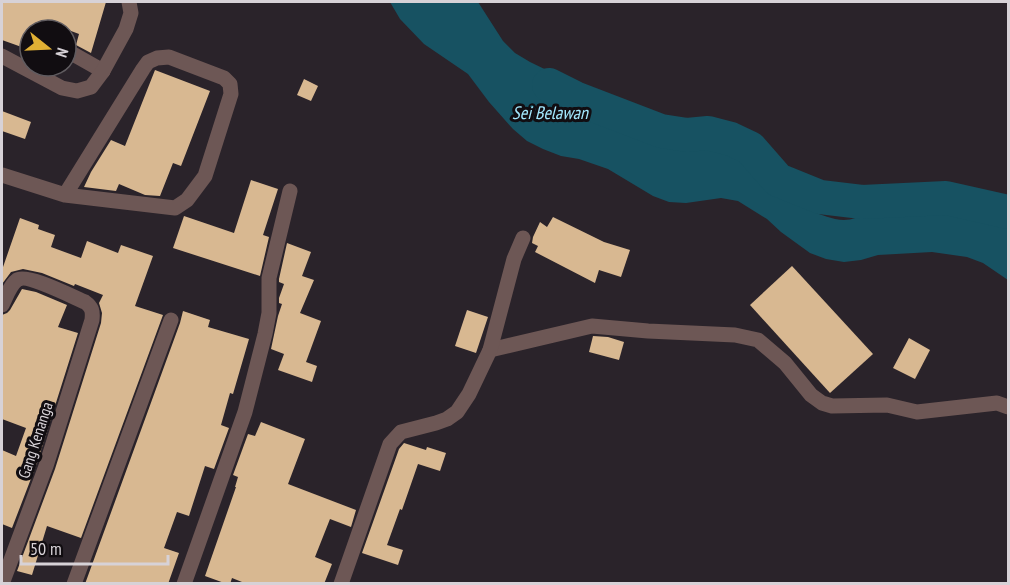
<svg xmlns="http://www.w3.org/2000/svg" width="1010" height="585" font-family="'PT Sans Narrow',sans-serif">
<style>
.water{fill:#175262}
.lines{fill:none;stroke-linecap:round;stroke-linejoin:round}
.river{stroke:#175262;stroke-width:34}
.building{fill:#d8b891}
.minor{stroke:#6d5755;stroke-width:15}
.labels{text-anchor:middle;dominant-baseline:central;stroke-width:6;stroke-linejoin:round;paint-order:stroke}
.street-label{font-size:16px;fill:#d7d2d7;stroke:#110d11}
.water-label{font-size:18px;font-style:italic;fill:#a3e8fe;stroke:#110d11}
</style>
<rect width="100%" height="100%" fill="#2a232a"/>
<path class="water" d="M390,2H478L503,41L515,53L530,62L561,77L576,86L598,113L630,123L662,138L678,144L729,146C758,152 757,170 775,187C791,202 814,214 835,219C859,224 867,208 887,205C896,204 905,206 914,206C926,207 939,205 951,206C971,208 989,214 1008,221V280L983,263L967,257L932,252L878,255L861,260L844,262L826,259L810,253L781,232L767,219L738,201L721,198L686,203L669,202L653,196L608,169L579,159L561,156L543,149L527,141L513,129L489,102L468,74L424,44L400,19Z"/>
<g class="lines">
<polyline class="river" points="549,85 575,98 661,131 687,135 708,133 731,139 750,148 778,180 820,197 862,202 946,198 1008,212"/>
</g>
<g class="building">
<polygon points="2,2 106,2 91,53 76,45 79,34 42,20 38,30 30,30 30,50 2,40"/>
<polygon points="155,70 210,91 181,166 173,163 160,196 145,195 119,184 116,191 84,187 91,172 111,140 125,146"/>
<polygon points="304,79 318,86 311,101 297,95"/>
<polygon points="2,111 31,122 25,139 2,131"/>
<polygon points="251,180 278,189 263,235 269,237 260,276 173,248 184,216 234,233"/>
<polygon points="553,217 604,242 630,250 621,277 599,270 595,283 535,252 538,246 532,243 533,237 540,222 547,227"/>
<polygon points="20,218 39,225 38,229 55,235 51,247 81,258 87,241 118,253 121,245 153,256 135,306 163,315 81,538 47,526 32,575 17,571 55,469 101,323 102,313 99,303 103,295 75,284 74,286 42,273 23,269 11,272 2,284 2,270"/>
<polygon points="287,243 311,252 302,276 314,280 300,313 321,321 306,362 317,366 312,382 278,370 284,354 271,349 278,316 282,304 279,303 279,298 284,284 279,282 279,279"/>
<polygon points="792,266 873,354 830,393 750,305"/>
<polygon points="22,289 36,292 67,305 58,327 78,333 37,463 12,528 2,524 2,450 16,456 26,428 2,419 2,315 7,313 10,310"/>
<polygon points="467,310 488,317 476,353 455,346"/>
<polygon points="183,311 210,320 208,327 249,339 233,394 230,393 221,425 229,428 214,469 205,466 189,516 177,512 164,548 179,553 168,584 85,584 180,323"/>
<polygon points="593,336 608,337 624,342 619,360 589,352"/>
<polygon points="909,338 930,350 915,379 893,368"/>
<polygon points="261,422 305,439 288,484 356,510 351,527 330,519 315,557 332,564 324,584 247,584 232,578 230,584 227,584 205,576 236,487 235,487 238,477 233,475 248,434 255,436"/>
<polygon points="404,443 426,450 427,447 446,453 440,471 418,464 402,510 400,509 387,545 403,550 398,565 362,553 399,449"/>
</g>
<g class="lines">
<g class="minor">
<polyline points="66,54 73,54 103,71"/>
<polyline points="2,56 62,88 77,91 91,87 103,71 126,29 131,13 129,2"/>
<polyline points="2,175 65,195 175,208 187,200 205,176 231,94 230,84 224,78 169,57 157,58 148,62 143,69 65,195"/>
<path d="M2,305C6,297 10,285 17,280C26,273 73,297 85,302C92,307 93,311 92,320L46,466L2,584"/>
<polyline points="490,350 592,326 648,331 735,335 758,340 785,363 811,395 822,403 832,406 887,405 917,412 997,403 1008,407"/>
<polyline points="74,584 171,320"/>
<polyline points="184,584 245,412 265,334 269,313 269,278 290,191"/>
<polyline points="341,584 390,444 401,432 436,423 447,419 457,412 469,394 490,350 514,259 523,238"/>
</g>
</g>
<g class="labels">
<g class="street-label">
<text transform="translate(35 440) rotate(-72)">Gang Kenanga</text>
</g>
<g class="water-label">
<text x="550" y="112">Sei Belawan</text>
</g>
</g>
<rect width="1010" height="585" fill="none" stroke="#d7d2d7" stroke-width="6"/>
<g transform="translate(48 48) rotate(108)"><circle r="28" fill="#110d11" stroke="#605c60" stroke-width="1.5"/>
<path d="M0-4.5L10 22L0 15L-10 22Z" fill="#e0b034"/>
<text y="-9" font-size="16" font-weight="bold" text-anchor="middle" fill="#d7d2d7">N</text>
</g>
<path d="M21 555v9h147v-9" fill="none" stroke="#d7d2d7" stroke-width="3"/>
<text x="30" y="555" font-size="18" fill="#d7d2d7" stroke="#110d11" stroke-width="4.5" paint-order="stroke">50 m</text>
</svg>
